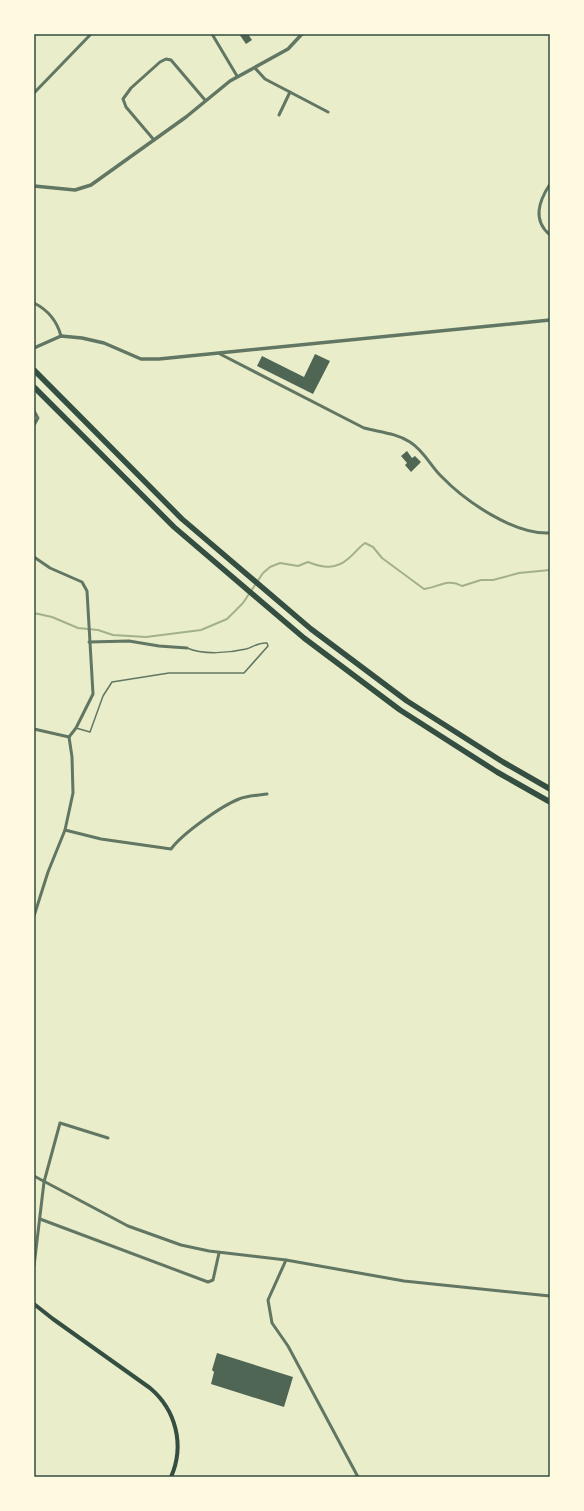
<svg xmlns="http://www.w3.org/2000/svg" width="584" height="1511" font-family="Mulish,sans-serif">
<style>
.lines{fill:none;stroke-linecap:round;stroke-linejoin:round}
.stream{stroke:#a3b18a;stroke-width:2}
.building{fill:#4f6655}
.service{stroke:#617663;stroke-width:1.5}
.minor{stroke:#617663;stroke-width:3}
.tertiary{stroke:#617663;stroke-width:3.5}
.secondary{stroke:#344e41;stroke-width:4}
.motorway{stroke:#344e41;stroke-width:5.5}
.neatline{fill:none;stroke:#344e41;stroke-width:1.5}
</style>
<rect width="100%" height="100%" fill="#e9edc9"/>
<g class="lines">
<path class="stream" d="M34,613L52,617L78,628L98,630L113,635L146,637L201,630L227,619L243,603L263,573L270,567L280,563L298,566L308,562C323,568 336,570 349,558C355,553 358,548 365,543L373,547L382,558L424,589C439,587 448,578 462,586L481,580H493L519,573L550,570"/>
</g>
<g class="building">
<polygon points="239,34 248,34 252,40 246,44"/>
<polygon points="315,354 330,361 313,394 257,366 262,356 304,377"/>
<polygon points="407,451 412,458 415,456 421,462 411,472 405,465 407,463 401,456"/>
<polygon points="217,1353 293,1377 284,1407 211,1384 214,1372 212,1370"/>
</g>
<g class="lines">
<path class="service" d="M76,728L90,732L103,696L112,682L169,673H244L268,646L267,643C259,642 253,647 246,649C229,653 203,655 187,648"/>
<g class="minor">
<polyline points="212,34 237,76"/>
<polyline points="255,68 265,79 328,112"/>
<polyline points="34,93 91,34"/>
<polyline points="279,115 290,92"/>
<polyline points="154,140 126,107 123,99 131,88 160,62 166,59 171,60 205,100"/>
<path d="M550,184C539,201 532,220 550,235"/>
<path d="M34,303C48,310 57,321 61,336"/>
<path d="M220,354L364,428C379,432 396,433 410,442C424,451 430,465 441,476C465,501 514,535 550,533"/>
<polyline points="34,411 38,418 34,425"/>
<polyline points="34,557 50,568 82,582 87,591 93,694 76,728 69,737"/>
<polyline points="89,642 129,641 159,646 187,648"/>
<polyline points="34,729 69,737"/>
<path d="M69,737L72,757L73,793L65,830L101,839L171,849C182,834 221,806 239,799C247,796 258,795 267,794"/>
<polyline points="34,916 48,872 65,830"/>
<polyline points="34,1176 128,1226 181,1245 209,1251 286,1260 404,1281 550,1296"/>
<polyline points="40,1219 208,1282 213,1280 219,1253"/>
<polyline points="286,1260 268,1300 272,1323 288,1346 358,1477"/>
<polyline points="34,1266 44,1182 60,1123 108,1138"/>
</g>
<g class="tertiary">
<polyline points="34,186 75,190 91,185 186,117 230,81 288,49 302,34"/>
<polyline points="34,348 61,336 82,338 104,343 141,359 159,359 550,320"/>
</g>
<path class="secondary" d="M34,1304L53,1319L150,1388C176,1410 185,1445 171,1477"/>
<g class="motorway">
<polyline points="34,370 182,519 311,629 407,701 503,762 550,789"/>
<polyline points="34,387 174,527 304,638 400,710 497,772 550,802"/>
</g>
</g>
<rect width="584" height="1511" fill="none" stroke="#fefae0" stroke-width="70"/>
<rect x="35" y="35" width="514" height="1441" class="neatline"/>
</svg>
